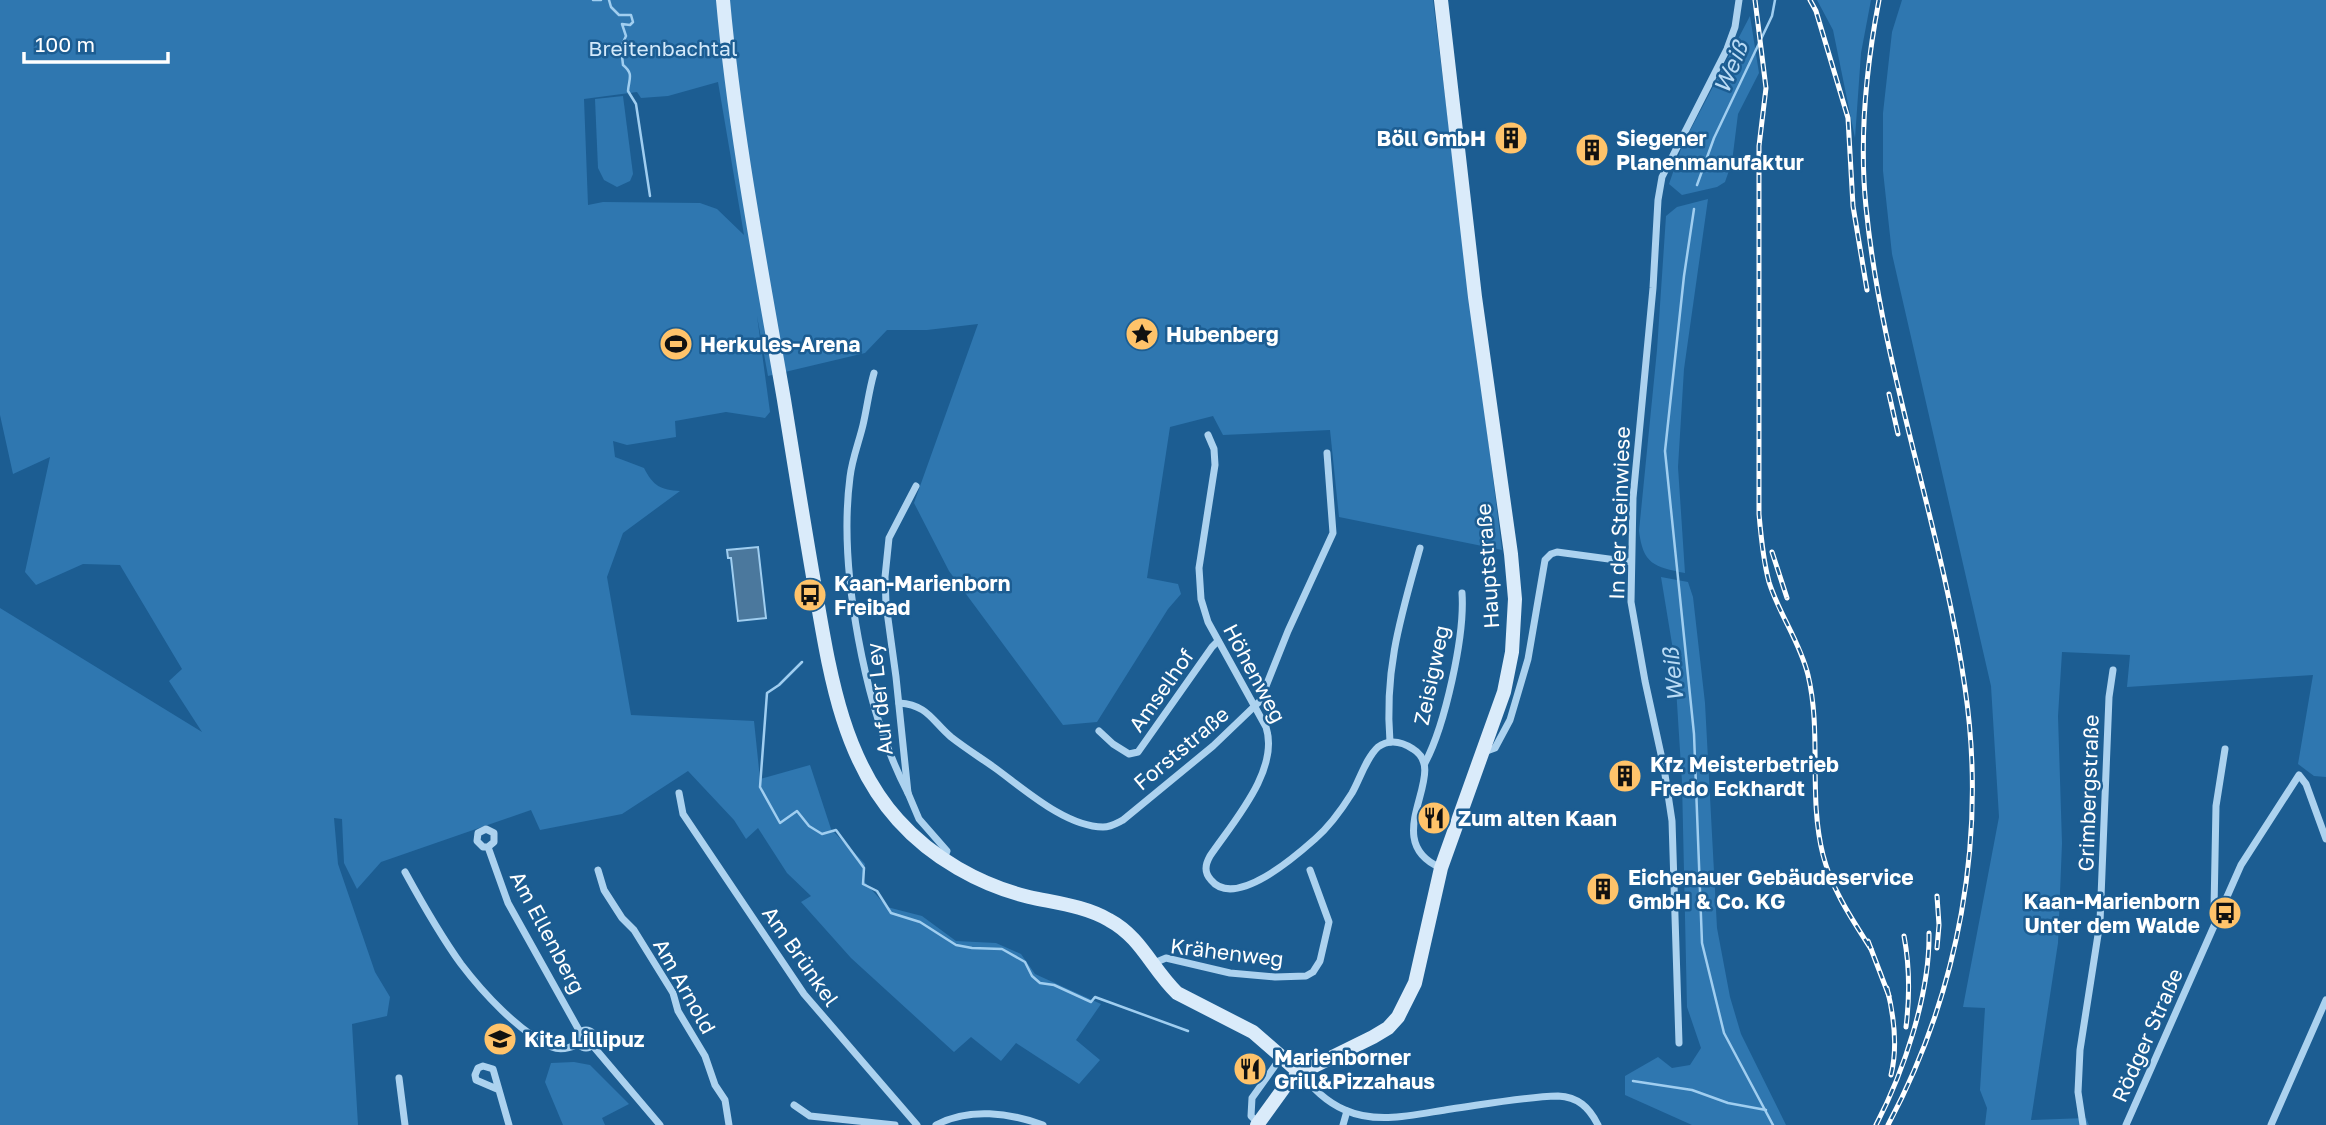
<svg xmlns="http://www.w3.org/2000/svg" width="2326" height="1125" font-family="'Golos Text',sans-serif">
<style>
.green{fill:#2f77b0;fill-rule:evenodd}
.water{fill:#4b789d;stroke:#a0cef0;stroke-width:2}
.lines{fill:none;stroke-linecap:round;stroke-linejoin:round}
.stream{stroke:#a0cef0;stroke-width:2.5}
.street{stroke:#acd2ef;stroke-width:7}
.secondary{stroke:#daebfa;stroke-width:14}
.rail-casing{stroke:#fff;stroke-width:5}
.rail{stroke:#1c5d92;stroke-width:2.5;stroke-dasharray:8;stroke-linecap:butt}
.labels{text-anchor:middle;dominant-baseline:central;stroke-width:5;stroke-linejoin:round;paint-order:stroke}
.park-label{font-size:21px;fill:#d3e9fa;stroke:#1c5d92}
.poi-label{font-size:21px;font-weight:bold;fill:#fff;stroke:#1c5d92;text-anchor:start}
.street-label{font-size:21px;fill:#fff;stroke:#1c5d92}
.water-label{font-size:23px;font-style:italic;fill:#b9dbf5;stroke:#1c5d92}
</style>
<rect width="100%" height="100%" fill="#1c5d92"/>
<g class="green">
<path d="M0,0H1433L1502,550L1339,517L1330,430L1223,435L1213,416L1170,427L1147,578L1178,584L1181,594L1168,609L1097,722L1063,725L949,571L914,503L978,324L927,330H887L865,353L768,376L757,316L770,412L765,418L726,412L675,421L676,437L627,445L613,441L615,457L644,468C653,486 661,490 680,491L623,533L607,577L631,715L754,721L760,779L810,765L831,829L865,864L862,879L887,907L922,916L956,941L996,943L1021,954L1035,974L1101,1004L1076,1040L1100,1060L1079,1084L1016,1043L1001,1061L971,1037L954,1052L851,958L801,902L811,896L787,873L758,828L746,839L734,820L688,771L622,814L540,830L531,810L381,862L357,889L344,863L342,819L334,818L338,864L375,972L390,997L387,1016L352,1024L358,1125H0V608L202,732L169,681L182,669L120,565L83,564L36,585L25,572L50,457L13,474L0,415ZM718,82L744,235L717,209L700,203L603,202L588,205L584,99L637,92L641,98L668,96Z"/>
<polygon points="1817,0 1871,0 1861,53 1855,138 1833,30"/>
<polygon points="1902,0 2326,0 2326,777 2314,776 2298,764 2313,675 2127,687 2130,655 2062,652 2058,716 2062,843 2058,943 2031,1120 2086,1118 2089,1125 1985,1125 1987,1108 1980,1090 1985,1008 1963,1007 1999,817 1991,686 1892,254 1883,171 1883,113 1892,32"/>
<polygon points="1750,16 1759,73 1738,114 1732,162 1725,182 1717,187 1682,195 1669,184 1682,146"/>
<polygon points="623,96 633,174 630,181 617,187 604,180 598,168 595,99"/>
<path d="M1708,199L1684,369L1678,467L1685,573C1654,567 1643,564 1639,531L1657,350L1666,216L1677,207Z"/>
<polygon points="1661,577 1688,582 1693,597 1705,703 1717,928 1730,997 1741,1034 1786,1125 1692,1125 1625,1095 1625,1076 1658,1057 1672,1068 1690,1065 1701,1048 1687,1007 1682,782 1674,656"/>
<polygon points="574,1062 590,1065 629,1104 602,1118 605,1125 563,1125 545,1082 551,1063"/>
</g>
<polygon class="water" points="758,547 766,618 738,621 731,558 728,558 727,550"/>
<g class="lines">
<g class="stream">
<polyline points="593,0 601,0"/>
<path d="M609,0L611,7L619,15H631L633,22L630,25L622,24L626,36L621,47L623,65C634,74 629,78 628,91L636,104L650,196"/>
<polyline points="1697,185 1714,138 1772,16 1775,0"/>
<polyline points="1694,209 1684,276 1665,451 1694,734 1702,943 1724,1033 1773,1125"/>
<polyline points="802,662 779,685 767,693 760,787 780,823 797,811 809,826 822,834 836,830 864,868 863,884 877,891 891,913 920,922 956,945 972,948 1002,949 1025,962 1032,976 1040,983 1054,985 1091,1002 1095,997 1188,1031"/>
<polyline points="1633,1081 1692,1090 1728,1103 1766,1110"/>
</g>
<g class="street">
<path d="M874,373C869,390 867,408 863,425C859,442 852,459 850,477C838,569 865,711 908,793"/>
<path d="M1208,435L1214,449L1215,465L1199,568L1201,599L1208,622L1266,727C1280,770 1233,822 1210,856C1205,865 1204,872 1211,880C1235,910 1297,855 1315,839C1330,826 1342,809 1352,793C1360,779 1366,758 1378,747C1382,744 1388,742 1393,742C1400,742 1407,745 1413,749C1452,772 1376,840 1441,868"/>
<polyline points="916,486 889,538 885,577 886,604 896,677 908,793 919,819 947,851 944,859"/>
<path d="M899,703C928,705 932,721 951,737C965,748 981,758 995,768C1024,789 1066,827 1103,827C1111,827 1117,823 1123,820L1213,746L1260,701L1288,631L1333,533L1327,453"/>
<polyline points="1099,731 1113,744 1129,754 1138,752 1212,647 1218,641"/>
<path d="M1390,742C1384,669 1401,616 1420,548"/>
<polyline points="1484,752 1495,748 1510,720 1528,659 1545,560 1551,554 1557,552 1631,562"/>
<path d="M1425,763C1445,725 1465,636 1462,593"/>
<polyline points="679,793 683,814 804,994 917,1125"/>
<polyline points="488,847 494,842 494,833 486,829 478,833 477,841 483,847 488,847 508,903 580,1032"/>
<polyline points="598,870 604,890 622,918 634,930 673,993 678,1011 705,1056 715,1085 725,1100 729,1125"/>
<path d="M405,872C422,903 440,935 461,964C483,993 519,1032 552,1047C561,1051 570,1048 578,1044"/>
<polyline points="2218,916 2214,909 2216,806 2225,749"/>
<polyline points="1154,963 1166,958 1230,973 1275,977 1306,976 1313,972 1320,961 1329,922 1310,870"/>
<circle cx="586" cy="1039" r="9"/>
<polyline points="1679,1043 1672,821 1664,768 1645,681 1631,602 1633,498 1653,288 1658,200 1662,177 1727,49 1735,27 1739,0"/>
<polyline points="593,1046 660,1125"/>
<path d="M1300,1073C1313,1088 1326,1102 1345,1110C1378,1125 1417,1114 1451,1109C1486,1104 1522,1097 1558,1096C1578,1097 1589,1107 1598,1125"/>
<polyline points="399,1078 405,1125"/>
<polyline points="497,1089 476,1080 475,1075 478,1068 483,1066 493,1069 509,1125"/>
<polyline points="794,1105 810,1116 895,1125"/>
<polyline points="1258,1123 1251,1116 1252,1098 1282,1056"/>
<path d="M936,1125C969,1107 1010,1113 1043,1125"/>
<polyline points="1343,1125 1347,1111"/>
<polyline points="2083,1125 2078,1092 2080,1050 2100,922 2109,697 2113,670"/>
<polyline points="2126,1125 2241,865 2299,775 2306,784 2326,839"/>
<polyline points="2271,1125 2326,1000"/>
</g>
<g class="secondary">
<path d="M723,0C735,134 761,267 784,400C794,462 804,525 815,588C829,668 841,757 898,820C932,858 980,885 1029,897C1056,903 1085,906 1109,920C1141,937 1152,969 1177,993L1253,1032L1300,1073"/>
<polyline points="1257,1125 1286,1085 1300,1073 1373,1037 1388,1028 1398,1017 1415,983 1441,868 1504,692 1512,652 1515,599 1511,554 1475,297 1441,0"/>
</g>
<defs>
<g id="rail">
<path d="M1755,0L1766,88L1759,146V514C1761,537 1763,560 1769,582C1779,614 1800,642 1808,675C1822,733 1808,796 1823,855C1832,890 1852,919 1871,949"/>
<polyline points="1810,0 1816,11 1848,118 1853,206 1867,290"/>
<path d="M1879,0C1866,68 1859,138 1866,207C1882,371 1942,526 1965,688C1987,838 1959,992 1888,1125"/>
<polyline points="1889,394 1898,434"/>
<polyline points="1772,552 1787,598"/>
<path d="M1904,936C1910,968 1910,995 1906,1027"/>
<polyline points="1868,941 1889,996"/>
<polyline points="1937,948 1939,925 1937,896"/>
<path d="M1887,988C1894,1016 1898,1047 1891,1075"/>
<path d="M1876,1125C1904,1071 1930,994 1929,933"/>
</g>
</defs>
<use href="#rail" class="rail-casing"/>
<use href="#rail" class="rail"/>
</g>
<defs>
<symbol id="building-disc" viewBox="-11 -11 22 22"><circle r="9.5" fill="#ffc36a" stroke="#1c5d92"/><path d="M-4-6H4V6H1V3H-1V6H-4ZM-2.5-4.3h1.7v1.8h-1.7ZM.8-4.3h1.7v1.8H.8ZM-2.5-1h1.7V.8h-1.7ZM.8-1h1.7V.8H.8Z" fill="#111"/></symbol>
<symbol id="sight-disc" viewBox="-11 -11 22 22"><circle r="9.5" fill="#ffc36a" stroke="#1c5d92"/><path d="M0-6L1.8-2.2L6-1.7L2.9 1.2L3.7 5.4L0 3.3L-3.7 5.4L-2.9 1.2L-6-1.7L-1.8-2.2Z" fill="#111"/></symbol>
<symbol id="stadium-disc" viewBox="-11 -11 22 22"><circle r="9.5" fill="#ffc36a" stroke="#1c5d92"/><path d="M0-5a6.5 5 0 1 0 0 10a6.5 5 0 1 0 0-10ZM-3.5-1.8h7v3.6h-7Z" fill="#111"/></symbol>
<symbol id="bus-disc" viewBox="-11 -11 22 22"><circle r="9.5" fill="#ffc36a" stroke="#1c5d92"/><path d="M-5-6H5V4H4V6H2V4H-2V6H-4V4H-5ZM-3.5-4V0h7V-4ZM-3.5 1.2v1.5H-2V1.2ZM2 1.2v1.5H3.5V1.2Z" fill="#111"/></symbol>
<symbol id="restaurant-disc" viewBox="-11 -11 22 22"><circle r="9.5" fill="#ffc36a" stroke="#1c5d92"/><path d="M-5-6h1v4h1v-4h1v4h1v-4h1v5L-1.5 .5V6h-2V.5L-5-1ZM5-6V6H3V1.5H1.5Q1.5-4 5-6Z" fill="#111"/></symbol>
<symbol id="school-disc" viewBox="-11 -11 22 22"><circle r="9.5" fill="#ffc36a" stroke="#1c5d92"/><path d="M0-5L7-2L0 1L-7-2ZM-4 1L0 2.5L4 1V4Q0 6-4 4Z" fill="#111"/></symbol>
</defs>
<g fill-rule="evenodd">
<use href="#building-disc" x="1492" y="119" width="38" height="38"/>
<use href="#building-disc" x="1573" y="131" width="38" height="38"/>
<use href="#sight-disc" x="1123" y="315" width="38" height="38"/>
<use href="#stadium-disc" x="657" y="325" width="38" height="38"/>
<use href="#bus-disc" x="791" y="576" width="38" height="38"/>
<use href="#building-disc" x="1606" y="757" width="38" height="38"/>
<use href="#restaurant-disc" x="1415" y="799" width="38" height="38"/>
<use href="#building-disc" x="1584" y="870" width="38" height="38"/>
<use href="#bus-disc" x="2206" y="894" width="38" height="38"/>
<use href="#school-disc" x="481" y="1020" width="38" height="38"/>
<use href="#restaurant-disc" x="1231" y="1050" width="38" height="38"/>
</g>
<g class="labels">
<g class="park-label">
<text x="663" y="48">Breitenbachtal</text>
</g>
<g class="poi-label">
<text x="1486" y="138" text-anchor="end">Böll GmbH</text>
<text x="1616" y="138">Siegener<tspan x="1616" dy="24">Planenmanufaktur</tspan></text>
<text x="1166" y="334">Hubenberg</text>
<text x="700" y="344">Herkules-Arena</text>
<text x="834" y="583">Kaan-Marienborn<tspan x="834" dy="24">Freibad</tspan></text>
<text x="1650" y="764">Kfz Meisterbetrieb<tspan x="1650" dy="24">Fredo Eckhardt</tspan></text>
<text x="1458" y="818">Zum alten Kaan</text>
<text x="1628" y="877">Eichenauer Gebäudeservice<tspan x="1628" dy="24">GmbH &amp; Co. KG</tspan></text>
<text x="2200" y="901" text-anchor="end">Kaan-Marienborn<tspan x="2200" dy="24">Unter dem Walde</tspan></text>
<text x="524" y="1039">Kita Lillipuz</text>
<text x="1274" y="1057">Marienborner<tspan x="1274" dy="24">Grill&amp;Pizzahaus</tspan></text>
</g>
<g class="street-label">
<text transform="translate(1619 513) rotate(-88)">In der Steinwiese</text>
<text transform="translate(1487 566) rotate(-94)">Hauptstraße</text>
<text transform="translate(1255 673) rotate(62)">Höhenweg</text>
<text transform="translate(1431 675) rotate(-78)">Zeisigweg</text>
<text transform="translate(1161 690) rotate(-55)">Amselhof</text>
<text transform="translate(879 699) rotate(-96)">Auf der Ley</text>
<text transform="translate(1181 748) rotate(-40)">Forststraße</text>
<text transform="translate(2088 793) rotate(-88)">Grimbergstraße</text>
<text transform="translate(548 932) rotate(62)">Am Ellenberg</text>
<text transform="translate(1227 952) rotate(7)">Krähenweg</text>
<text transform="translate(801 956) rotate(55)">Am Brünkel</text>
<text transform="translate(685 986) rotate(61)">Am Arnold</text>
<text transform="translate(2147 1035) rotate(-66)">Rödger Straße</text>
</g>
<g class="water-label">
<text transform="translate(1730 67) rotate(-67)">Weiß</text>
<text transform="translate(1672 675) rotate(-96)">Weiß</text>
</g>
</g>
<path d="M24 52v10h144v-10" fill="none" stroke="#ffffff" stroke-width="3.5"/>
<text x="35" y="52" font-size="21" fill="#ffffff" stroke="#1c5d92" stroke-width="5" paint-order="stroke">100 m</text>
</svg>
